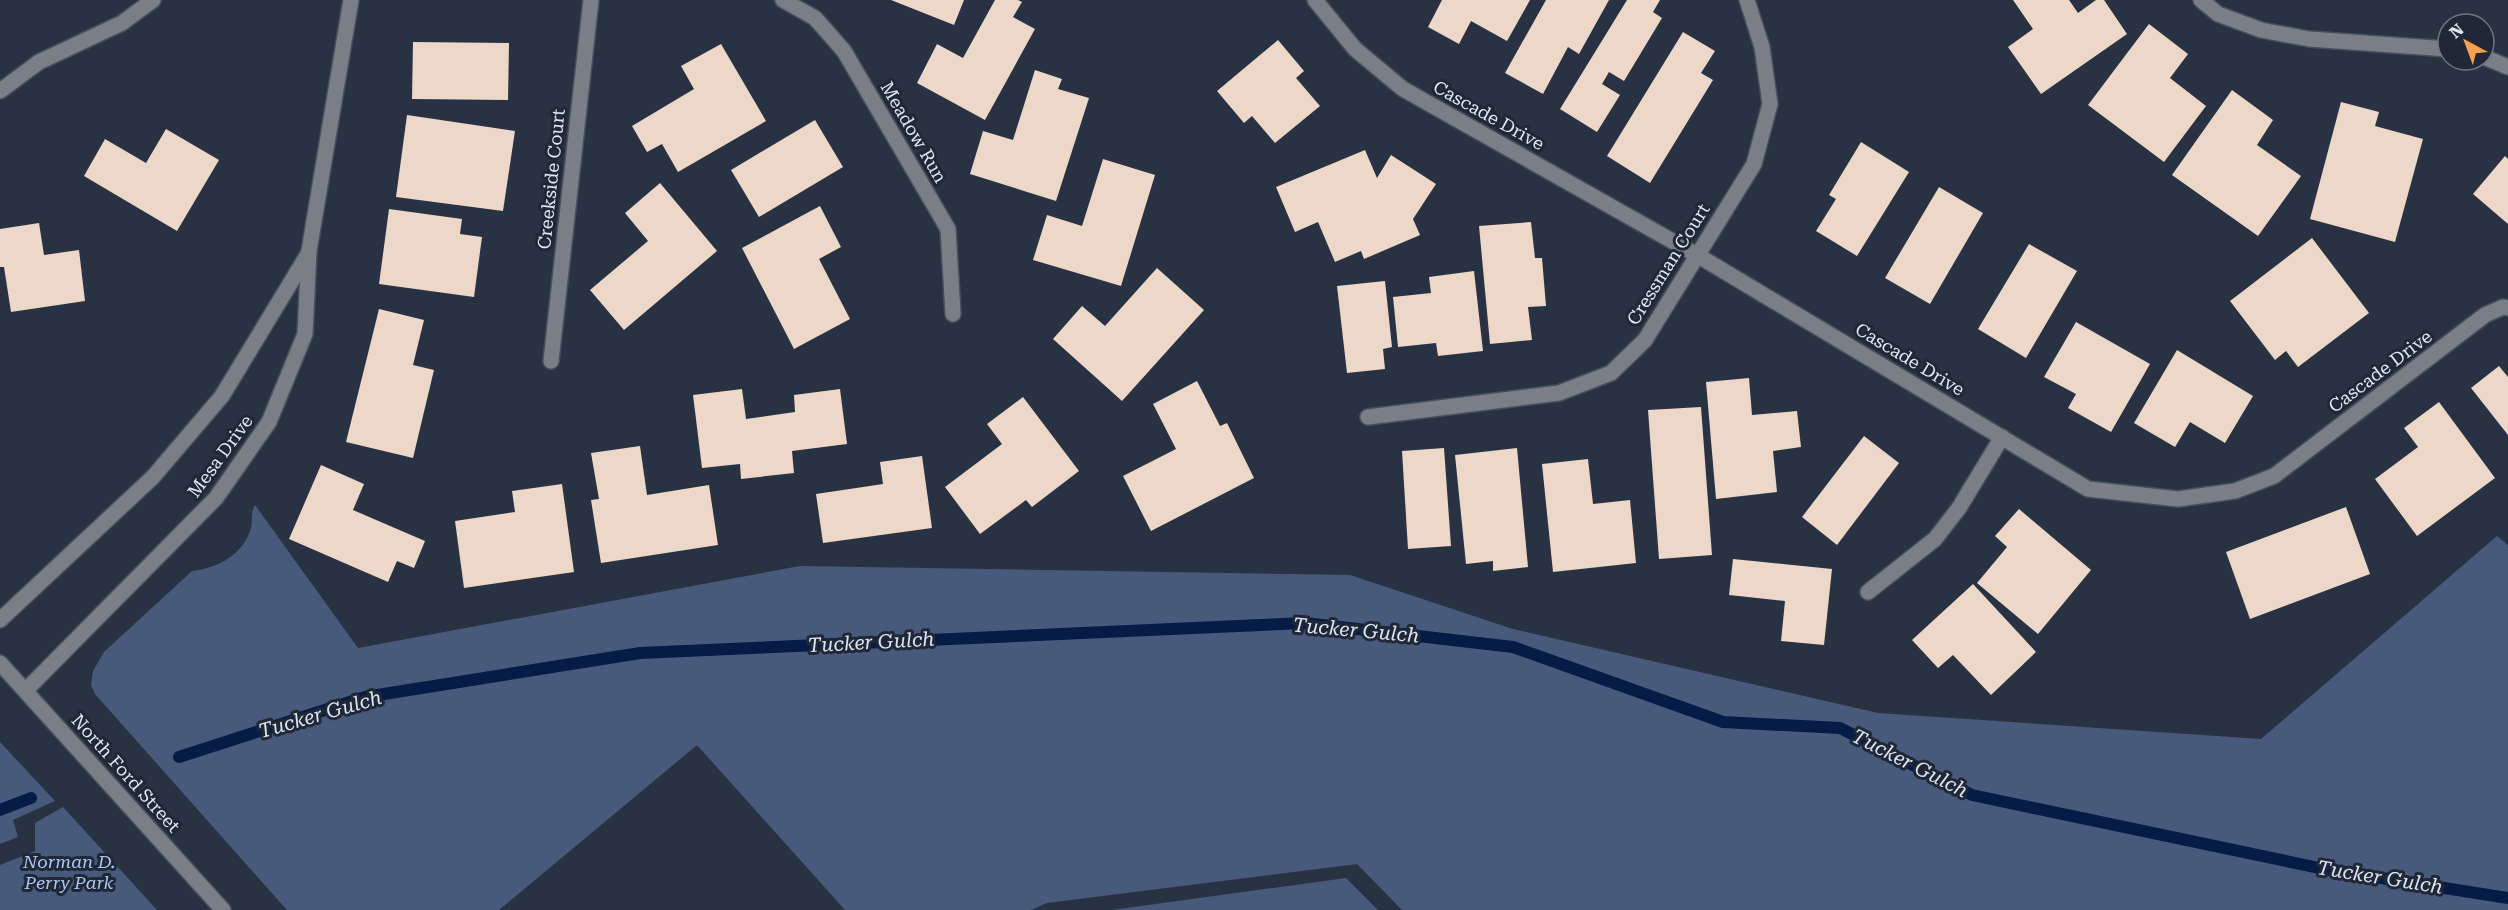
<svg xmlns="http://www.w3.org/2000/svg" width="2508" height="910" font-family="'Roboto Serif',serif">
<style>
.green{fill:#475a7b}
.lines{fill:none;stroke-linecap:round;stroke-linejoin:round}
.stream{stroke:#061c47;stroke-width:12}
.building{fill:#ecd7c8}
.minor-casing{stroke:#474f5e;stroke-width:18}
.minor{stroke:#7a7f87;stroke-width:15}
.labels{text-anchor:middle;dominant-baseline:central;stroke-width:6;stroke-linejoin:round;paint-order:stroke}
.street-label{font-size:18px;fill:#e2e8f2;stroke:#202837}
.park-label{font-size:18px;font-style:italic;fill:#aec8f4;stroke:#202837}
.water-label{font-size:20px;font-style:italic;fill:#dce5f4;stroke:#202837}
</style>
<rect width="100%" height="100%" fill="#293242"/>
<g class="green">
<path d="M255,505L358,648L800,566L1350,575L1513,629L1878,713L2261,739L2497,536L2508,545V910H1402L1357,864L1047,903L1031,910H845L697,745L499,910H287L95,694L91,685L93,671L104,652L192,571C218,568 243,555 251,528C253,519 250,513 255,505Z"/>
<polygon points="0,742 55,801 13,820 18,837 0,844"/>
<polygon points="63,807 157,910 0,910 0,865 35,851 35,823"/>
<polygon points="1346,878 1378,910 1112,910"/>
</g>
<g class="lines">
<g class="stream">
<polyline points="179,757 365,697 640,653 1305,623 1513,647 1723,722 1840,728 1972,795 2324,869 2508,898"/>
<polyline points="0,810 31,798"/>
</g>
</g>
<g class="building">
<polygon points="891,0 964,0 954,25"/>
<polygon points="995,0 1018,0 1022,2 1013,17 1035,29 985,120 917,83 937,44 963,58"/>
<polygon points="1442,0 1530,0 1507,41 1471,21 1459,44 1428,27"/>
<polygon points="1546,0 1609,0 1579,54 1568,47 1543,94 1505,73"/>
<polygon points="1627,0 1660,0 1653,12 1662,18 1624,81 1609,72 1602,84 1620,95 1597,132 1560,109"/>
<polygon points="2013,0 2069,0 2078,13 2096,0 2104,0 2127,34 2041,94 2008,47 2033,29"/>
<polygon points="2149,24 2188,54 2170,78 2206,106 2164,162 2088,105"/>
<polygon points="1683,32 1715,51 1701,73 1713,80 1650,183 1607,156"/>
<polygon points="1278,40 1304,71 1296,78 1320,106 1275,143 1252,116 1244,123 1217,91"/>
<polygon points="413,42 509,43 508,100 412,99"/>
<polygon points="721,44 766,121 678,172 662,144 647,152 632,126 694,89 681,66"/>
<polygon points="1035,70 1062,79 1058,89 1089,98 1056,201 970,174 983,131 1013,140"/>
<polygon points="2232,90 2273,120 2257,145 2301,176 2258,236 2172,175"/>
<polygon points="2341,102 2379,112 2375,126 2423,139 2395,242 2310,219"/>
<polygon points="407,115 515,131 503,211 396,197"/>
<polygon points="815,120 843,167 759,217 731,170"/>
<polygon points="166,129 219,160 177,231 84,176 105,139 146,163"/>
<polygon points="1861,142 1909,172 1857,256 1816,231 1836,199 1829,195"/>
<polygon points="1365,150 1377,178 1391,155 1436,184 1413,219 1420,235 1364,259 1361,251 1335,262 1318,222 1295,232 1276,187"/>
<polygon points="2505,156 2508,159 2508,224 2473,194"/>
<polygon points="1103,159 1155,175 1121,286 1033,260 1047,215 1082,226"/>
<polygon points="660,183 717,251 624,330 590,290 648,241 625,213"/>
<polygon points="1939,187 1983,213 1930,304 1885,278"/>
<polygon points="820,206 841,247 819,259 850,319 794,349 742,248"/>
<polygon points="389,209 462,219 460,234 482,237 474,297 379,284"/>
<polygon points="1531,222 1535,258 1542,258 1546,306 1528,307 1532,340 1490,344 1479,226"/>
<polygon points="39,223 44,255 79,250 85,301 11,312 4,267 0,267 0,229"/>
<polygon points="2312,238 2369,313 2298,367 2286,351 2275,360 2230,301"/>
<polygon points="2029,244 2077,271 2026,358 1978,329"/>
<polygon points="1157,268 1204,310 1122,401 1053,339 1082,306 1105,326"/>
<polygon points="1474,271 1483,351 1438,356 1436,343 1398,347 1393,297 1431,293 1429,277"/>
<polygon points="1385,281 1392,347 1383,349 1385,369 1347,373 1337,286"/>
<polygon points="379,309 424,320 413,365 434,370 413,458 346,442"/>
<polygon points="2076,322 2150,364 2111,432 2068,408 2076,394 2044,377"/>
<polygon points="2177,350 2253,396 2225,443 2190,422 2175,447 2134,423"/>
<polygon points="2499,366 2508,377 2508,435 2471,388"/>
<polygon points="1749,378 1752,415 1797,411 1801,447 1773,451 1777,492 1716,499 1706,382"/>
<polygon points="1197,381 1220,426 1227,423 1254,478 1151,531 1123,476 1176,449 1153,404"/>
<polygon points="742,389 746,419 795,412 794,395 840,389 847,444 792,451 794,473 741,479 740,464 702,468 693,395"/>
<polygon points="1023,397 1079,471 1032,507 1026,500 980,534 945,487 1002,444 987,424"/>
<polygon points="2439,402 2495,478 2417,536 2375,479 2418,447 2404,428"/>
<polygon points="1701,407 1712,555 1659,559 1648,410"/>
<polygon points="1864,436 1899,463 1837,545 1802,517"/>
<polygon points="640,446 647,495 709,485 718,545 601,563 591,500 599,499 591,453"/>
<polygon points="1444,448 1451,546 1408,549 1402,451"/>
<polygon points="1517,448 1528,567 1493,571 1493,561 1466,564 1455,455"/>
<polygon points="922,456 932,528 823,543 816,494 883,484 880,462"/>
<polygon points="1588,459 1593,504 1630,500 1636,563 1553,572 1542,464"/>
<polygon points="321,465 364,484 353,510 425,541 414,568 397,561 388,582 289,539"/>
<polygon points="562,484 574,572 464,588 455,521 515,512 512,491"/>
<polygon points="2346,507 2370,574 2250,619 2226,552"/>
<polygon points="2019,509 2091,570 2038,634 1977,583 2007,547 1995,536"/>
<polygon points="1733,559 1832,569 1824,645 1781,641 1785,601 1729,595"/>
<polygon points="1973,584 2036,652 1991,695 1953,655 1938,668 1912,640"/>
</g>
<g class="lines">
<defs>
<g id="minor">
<polyline points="783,0 815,18 844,51 948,229 953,314"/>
<polyline points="1315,0 1355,49 1403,89 1697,255 2088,489 2178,499 2235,491 2274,476 2485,315 2503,307 2508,308"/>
<polyline points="2201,0 2218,14 2261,30 2309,39 2448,49"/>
<polyline points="2484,57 2508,67"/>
<polyline points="0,91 39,62 122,23 153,0"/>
<polyline points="551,361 591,0"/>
<polyline points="1368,417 1559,393 1611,373 1645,340 1754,164 1770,104 1762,47 1747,0"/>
<polyline points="1868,592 1935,539 1959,508 2002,437"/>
<polyline points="0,620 153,477 222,396 308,254"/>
<polyline points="0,663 223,910"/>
<polyline points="26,690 216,498 269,422 305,334 309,251 351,0"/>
</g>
</defs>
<use href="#minor" class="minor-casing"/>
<use href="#minor" class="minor"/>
</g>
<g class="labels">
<g class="street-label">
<text transform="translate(1489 115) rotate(29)">Cascade Drive</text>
<text transform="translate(914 132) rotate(60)">Meadow Run</text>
<text transform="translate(551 179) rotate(-84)">Creekside Court</text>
<text transform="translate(1668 264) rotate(-58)">Cressman Court</text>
<text transform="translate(1910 359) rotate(31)">Cascade Drive</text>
<text transform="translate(2380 371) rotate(-37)">Cascade Drive</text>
<text transform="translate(220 456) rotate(-54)">Mesa Drive</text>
<text transform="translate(126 773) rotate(48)">North Ford Street</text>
</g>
<g class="park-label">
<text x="69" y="861">Norman D.<tspan x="69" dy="21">Perry Park</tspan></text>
</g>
<g class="water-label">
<text transform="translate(1356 630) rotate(5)">Tucker Gulch</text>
<text transform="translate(871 642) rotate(-3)">Tucker Gulch</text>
<text transform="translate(320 714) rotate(-16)">Tucker Gulch</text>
<text transform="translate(1910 763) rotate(27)">Tucker Gulch</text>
<text transform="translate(2380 877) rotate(9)">Tucker Gulch</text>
</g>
</g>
<g transform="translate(2466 42) rotate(319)"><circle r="28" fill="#202837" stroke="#6e7582" stroke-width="1.5"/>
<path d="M0-4.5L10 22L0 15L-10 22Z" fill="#fa9f4f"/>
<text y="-9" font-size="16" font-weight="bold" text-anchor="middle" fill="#e2e8f2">N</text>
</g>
</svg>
